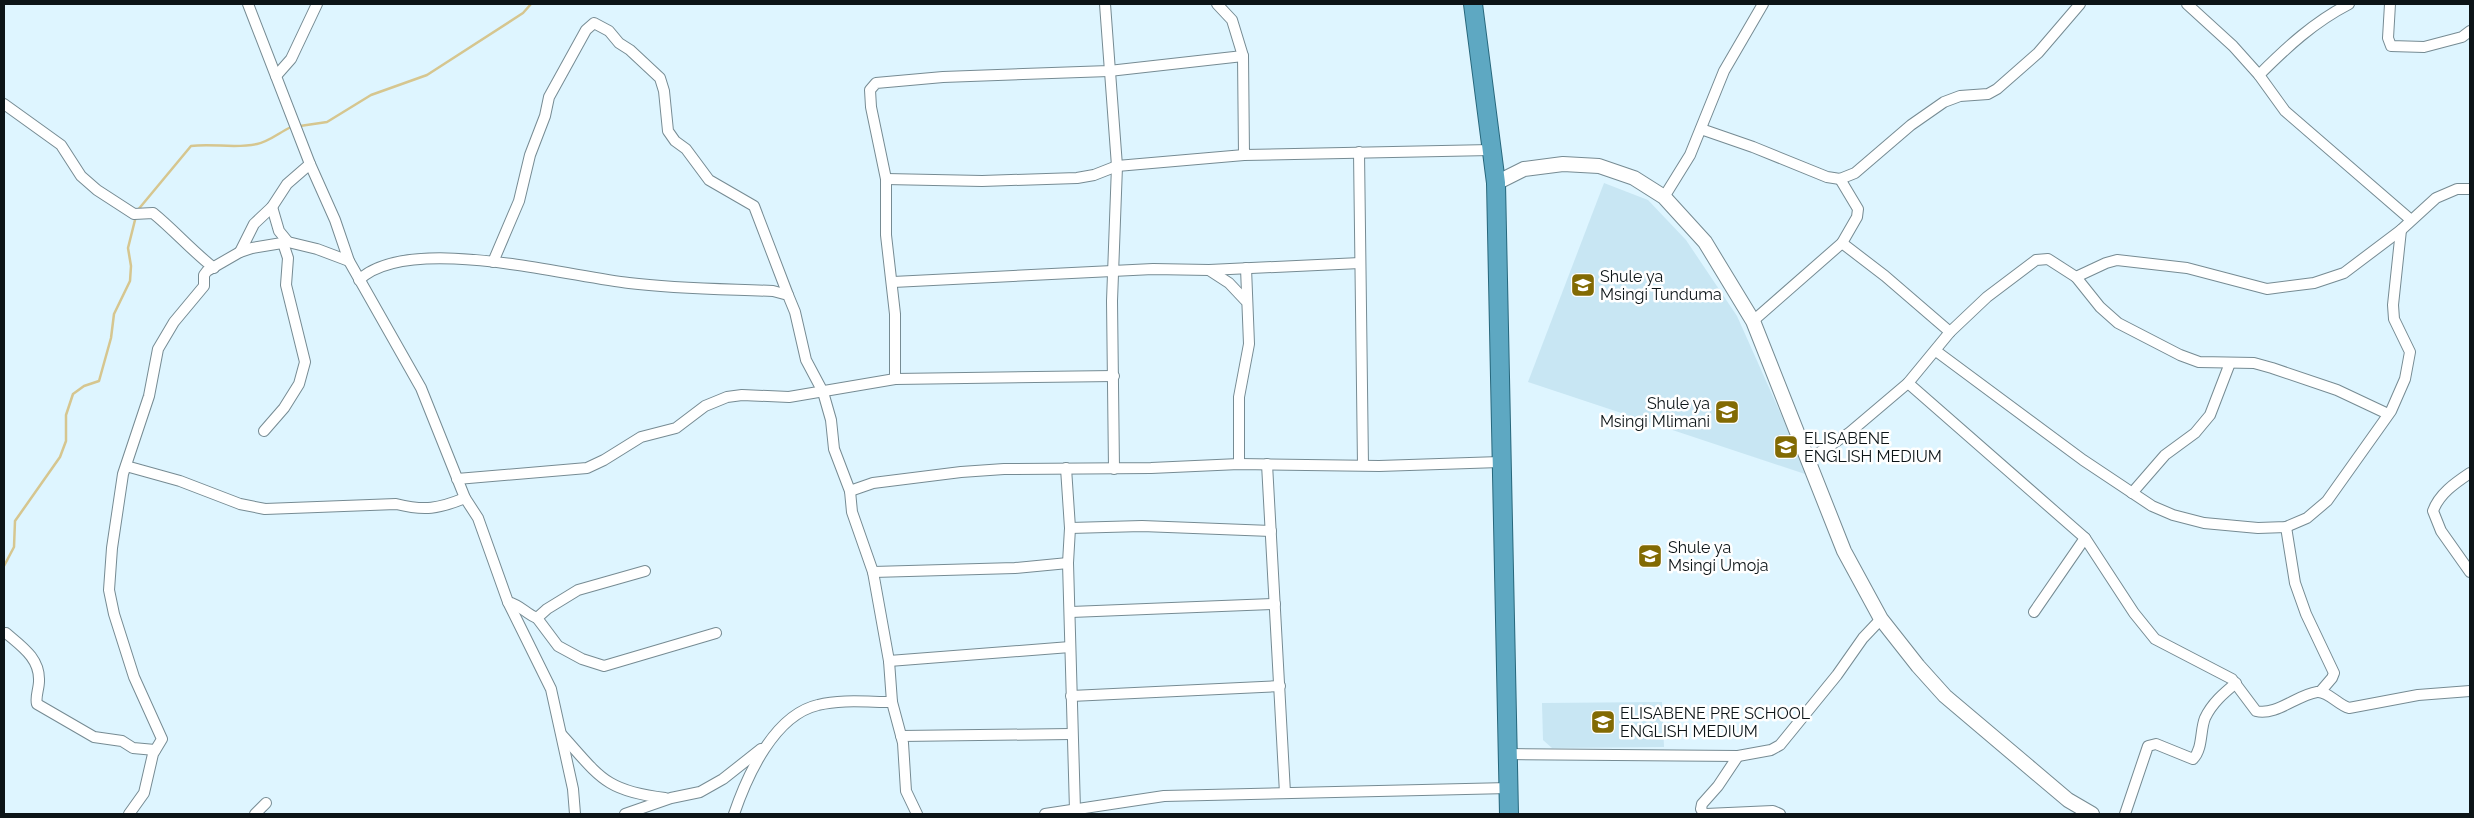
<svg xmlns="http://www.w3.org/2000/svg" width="2474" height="818" font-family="Raleway,sans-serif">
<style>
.built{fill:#c8e6f3}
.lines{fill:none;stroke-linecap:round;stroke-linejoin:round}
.stream{stroke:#d6c68f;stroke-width:2.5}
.minor-casing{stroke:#768b93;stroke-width:12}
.tertiary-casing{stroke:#768b93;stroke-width:16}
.trunk-casing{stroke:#27677c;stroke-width:20}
.minor{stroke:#fff;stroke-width:10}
.tertiary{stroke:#fff;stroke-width:14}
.trunk{stroke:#5ea8c2;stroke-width:18}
.labels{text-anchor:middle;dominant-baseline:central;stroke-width:5;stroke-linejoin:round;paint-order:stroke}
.poi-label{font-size:16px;fill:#0c1417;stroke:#fff;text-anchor:start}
</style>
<rect width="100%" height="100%" fill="#def5ff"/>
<g class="built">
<polygon points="1604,183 1648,200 1686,240 1737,316 1808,475 1528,382"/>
<polygon points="1662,702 1664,747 1552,748 1543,740 1542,703"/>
</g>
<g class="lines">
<g class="stream">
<polyline points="300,126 327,122 371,95 427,75 523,13 531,4"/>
<path d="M137,211L191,146C213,143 235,149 257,144C268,142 279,133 289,128"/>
<polyline points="4,566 14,547 15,521 60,457 66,441 66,415 73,394 84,386 99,381 111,338 114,314 130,281 131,266 128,248 136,216"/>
</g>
<defs>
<g id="minor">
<polyline points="248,4 310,164 335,220 349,261 421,388 465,498 478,518 508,602 551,689 573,789 575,814"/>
<polyline points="1105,4 1117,166 1112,301 1114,469"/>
<polyline points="1217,4 1232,20 1243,56 1244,155 1491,150"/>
<polyline points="2187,4 2233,46 2259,75 2285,111 2411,220"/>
<polyline points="2390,4 2388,38 2391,46 2424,47 2462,37 2470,31"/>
<path d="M2259,75C2287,47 2314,22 2349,4"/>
<polyline points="276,76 291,59 317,4"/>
<path d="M4,104L61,145L81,176L97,190L134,214L153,213C174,230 192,251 214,268"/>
<polyline points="1701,129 1753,147 1827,177 1840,179 1855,173 1911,125 1944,102 1960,96 1988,94 1997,89 2038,53 2080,4"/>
<polyline points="1359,152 1363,465"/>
<polyline points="886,179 982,181 1077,178 1094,175 1117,166 1244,155"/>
<polyline points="1664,197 1690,155 1724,71 1763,4"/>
<polyline points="272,207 279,231 288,242 317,249 349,261"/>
<polyline points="1842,243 1885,276 1950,332"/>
<polyline points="240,252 254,224 272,207 287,184 310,164"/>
<polyline points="493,262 519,201 530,155 545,116 549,97 586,30 594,23 609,31 619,43 630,50 660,78 664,91 668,131 675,141 686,149 709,180 754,206 788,295"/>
<polyline points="1209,270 1229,283 1245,300"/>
<polyline points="2076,277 2100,307 2118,323 2180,355 2199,362 2254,363 2272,368 2337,390 2388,414"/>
<path d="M359,280C408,233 565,276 629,283C677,289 725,289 773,291L788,295L795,312L806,360L823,392L831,420L834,449L850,491L852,512L873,572L889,661L892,702L903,743L906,791L917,814"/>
<polyline points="893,282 1153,269 1209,270 1360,263"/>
<polyline points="1753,321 1842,243 1857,217 1858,209 1840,179"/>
<polyline points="1936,351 2083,460 2152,506 2173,515 2204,523 2258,528 2286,527 2307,518 2327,501 2391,411 2405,379 2410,352 2394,319 2393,305 2401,230"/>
<polyline points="895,379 895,314 886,235 886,179 871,107 870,90 876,83 943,77 1109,71 1243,56"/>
<path d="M1908,383L2085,538L2134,613L2155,639L2232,679L2256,711C2276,716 2297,695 2317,692C2328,691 2338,705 2349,708L2418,695L2470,691"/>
<polyline points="264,431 284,408 299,384 305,362 286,285 288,258 283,243"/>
<polyline points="1808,460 1849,433 1908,383 1950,332 1987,297 2036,260 2048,259 2076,277 2106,263 2117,260 2187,268 2267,289 2314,283 2344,273 2401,230 2436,198 2457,189 2470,189"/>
<polyline points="1239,464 1239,397 1249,344 1246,268"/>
<polyline points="1267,464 1285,793"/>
<path d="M126,466L180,481L240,504L265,509L396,504C425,511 438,509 465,498"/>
<polyline points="1066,468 1070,528 1068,563 1075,810"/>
<path d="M2470,473C2455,483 2439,494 2433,511L2441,531L2470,572"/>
<polyline points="457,479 587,468 604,460 641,437 676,428 705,406 727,397 742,395 789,397 895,379 1114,376"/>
<polyline points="850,491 873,483 961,472 1004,469 1151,468 1239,464 1379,466 1500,462"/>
<polyline points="2132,493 2165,455 2195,433 2210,415 2230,363"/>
<polyline points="2286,527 2295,583 2306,614 2334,673 2332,678 2320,692"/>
<polyline points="1070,528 1142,526 1271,531"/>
<polyline points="873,572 1015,568 1068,563"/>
<path d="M508,602C521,605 526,614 537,618L547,609L578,590L645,571"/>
<polyline points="1071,612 1275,604"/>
<polyline points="2034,612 2085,538"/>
<polyline points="537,618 558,646 582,659 604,666 716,633"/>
<path d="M6,633C21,646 40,658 39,681C39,689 35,697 37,704L94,737L122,741L133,748L155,750"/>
<polyline points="889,661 1070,647"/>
<polyline points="1071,696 1280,686"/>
<path d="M562,735C600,777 605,791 665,798"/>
<polyline points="901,736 1071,734"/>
<polyline points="1508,754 1738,756 1771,750 1780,745 1837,675 1863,638 1881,619"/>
<polyline points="129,814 144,793 153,754 162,739 134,677 114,614 109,590 112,548 123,474 149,396 158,349 174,322 204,286 204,275 207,271 240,252 252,248 288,242"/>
<polyline points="255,814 266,803"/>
<polyline points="625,814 671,798 700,792 723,779 761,749"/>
<path d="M734,814C747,776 774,715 818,705C841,699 868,702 892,702"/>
<polyline points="1045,814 1164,796 1509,788"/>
<polyline points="1704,814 1701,809 1702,804 1718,786 1738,756"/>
<polyline points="1706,814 1773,811 1780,814"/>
<path d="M2125,814L2148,746L2156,744L2193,759C2203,749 2200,730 2205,718C2212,703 2224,693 2236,683"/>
</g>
<polyline id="tertiary" points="1496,183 1524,169 1563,164 1599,166 1634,178 1664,197 1705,242 1753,321 1844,551 1881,619 1918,666 1945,696 2068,800 2092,814"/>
<polyline id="trunk" points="1473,4 1496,183 1509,814"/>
</defs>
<use href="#minor" class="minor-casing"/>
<use href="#tertiary" class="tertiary-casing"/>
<use href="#trunk" class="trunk-casing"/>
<use href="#minor" class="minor"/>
<use href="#tertiary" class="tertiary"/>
<use href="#trunk" class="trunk"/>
</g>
<defs>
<symbol id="school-square" viewBox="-11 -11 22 22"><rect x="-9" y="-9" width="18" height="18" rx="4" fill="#826a03" stroke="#fff"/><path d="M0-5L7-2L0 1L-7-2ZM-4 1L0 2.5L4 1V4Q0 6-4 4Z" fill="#fff"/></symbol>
</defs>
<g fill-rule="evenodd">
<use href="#school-square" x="1569" y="271" width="28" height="28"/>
<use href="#school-square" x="1713" y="398" width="28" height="28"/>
<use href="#school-square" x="1772" y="433" width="28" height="28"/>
<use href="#school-square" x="1636" y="542" width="28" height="28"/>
<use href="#school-square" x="1589" y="708" width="28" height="28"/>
</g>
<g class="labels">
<g class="poi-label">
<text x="1600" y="276">Shule ya<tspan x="1600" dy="18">Msingi Tunduma</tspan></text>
<text x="1710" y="403" text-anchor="end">Shule ya<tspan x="1710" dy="18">Msingi Mlimani</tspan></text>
<text x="1804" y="438">ELISABENE<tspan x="1804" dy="18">ENGLISH MEDIUM</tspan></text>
<text x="1668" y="547">Shule ya<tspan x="1668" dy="18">Msingi Umoja</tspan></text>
<text x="1620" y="713">ELISABENE PRE SCHOOL<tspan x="1620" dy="18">ENGLISH MEDIUM</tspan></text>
</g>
</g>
<rect width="2474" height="818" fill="none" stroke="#0c1417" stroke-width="10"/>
</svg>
